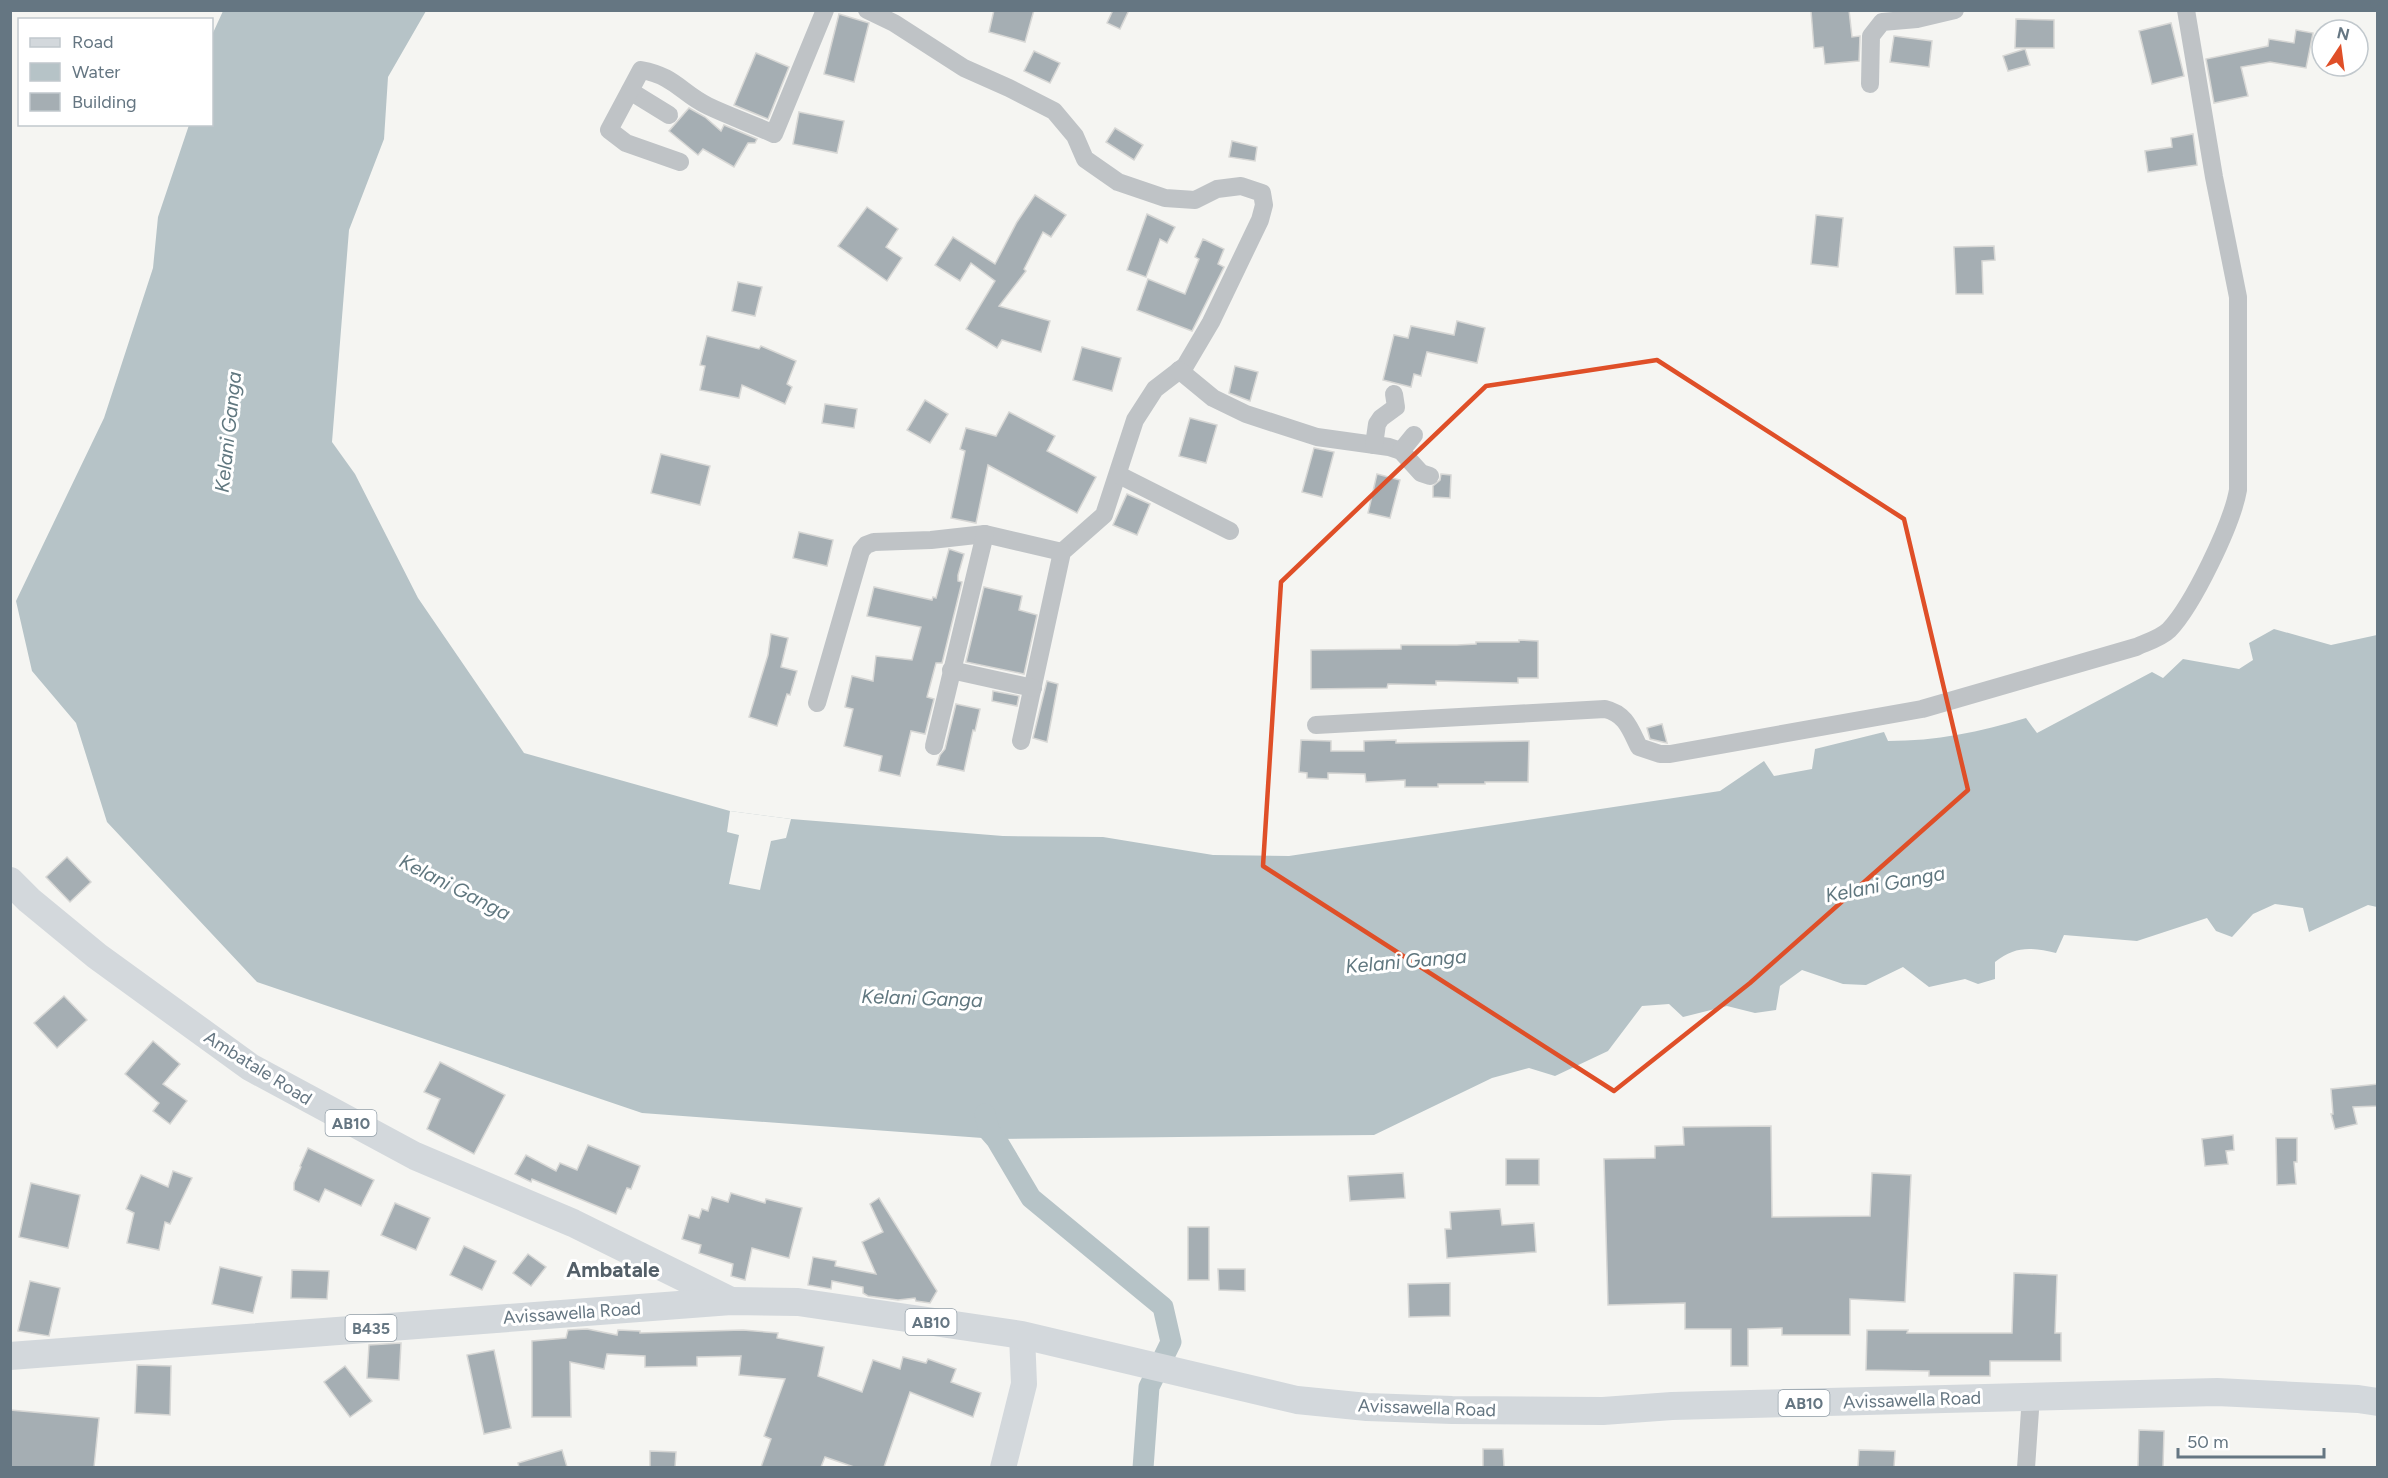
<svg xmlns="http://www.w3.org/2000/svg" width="2388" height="1478" font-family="Figtree,sans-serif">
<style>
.water{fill:#b6c3c7}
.pier{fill:#f5f5f2}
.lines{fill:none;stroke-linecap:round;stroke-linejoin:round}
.canal{stroke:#b6c3c7;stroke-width:21}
.building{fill:#a5aeb3;stroke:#d7d7d5;stroke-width:1.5}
.street{stroke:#bfc3c6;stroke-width:18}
.secondary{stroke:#d3d8dc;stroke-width:26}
.primary{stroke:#d3d8dc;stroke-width:28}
.marked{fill:none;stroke:#df4f28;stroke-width:4.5;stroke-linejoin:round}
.labels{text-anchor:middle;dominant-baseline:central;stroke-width:6;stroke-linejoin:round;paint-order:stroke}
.shield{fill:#fff;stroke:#939fa8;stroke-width:1.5}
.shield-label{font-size:16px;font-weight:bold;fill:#657682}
.street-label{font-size:18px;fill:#657682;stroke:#fff}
.water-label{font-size:20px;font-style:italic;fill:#60777f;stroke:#fff}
.quarter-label{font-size:21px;font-weight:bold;fill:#535f68;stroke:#fff}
</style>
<rect width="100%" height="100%" fill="#f5f5f2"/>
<path class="water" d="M223,11H426L388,77L384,139L349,230L332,442L355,474L418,598L524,753L730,811L791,819L1003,836L1103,837L1213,855L1289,856L1720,791L1764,761L1774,776L1812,769L1815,749L1884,732L1888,741C1936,741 1980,732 2026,718L2037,733L2152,672L2163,678L2183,659L2239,669L2253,660L2249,643L2274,629L2331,645L2377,635V907L2368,905L2309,932L2303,908L2275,904L2253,914L2232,937L2216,931L2207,918L2137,941L2064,935L2056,953C2031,947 2015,946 1995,962V979L1978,984L1965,979L1929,987L1903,967L1866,985L1843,984L1802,970L1780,986L1776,1010L1755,1013L1727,1006L1683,1017L1669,1004L1642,1006L1608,1051L1555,1076L1529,1068L1492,1078L1374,1135L996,1139L642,1113L257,982L107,822L76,723L32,671L16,601L104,418L153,268L158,217L189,125L212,124V35Z"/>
<polygon class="pier" points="730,811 791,819 786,838 771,841 760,890 729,884 739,835 727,832"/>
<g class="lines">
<polyline class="canal" points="985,1114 989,1131 996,1139 1031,1198 1163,1307 1171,1342 1149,1387 1143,1468"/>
</g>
<g class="building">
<polygon points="994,10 1034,10 1025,42 989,32"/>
<polygon points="1113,10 1129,10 1120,29 1107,23"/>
<polygon points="1849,10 1852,37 1860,36 1859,61 1825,64 1823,47 1814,48 1811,11"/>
<polygon points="839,14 869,23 854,82 824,74"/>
<polygon points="2016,19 2054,20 2054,48 2015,48"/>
<polygon points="2171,23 2184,76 2152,84 2139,31"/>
<polygon points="2296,30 2313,33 2306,68 2270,62 2241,67 2248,96 2214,103 2206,59 2268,46 2269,39 2294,43"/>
<polygon points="1894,36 1932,41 1929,67 1890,62"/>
<polygon points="2025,49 2030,65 2008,71 2003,56"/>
<polygon points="1034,51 1060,63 1050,83 1024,71"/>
<polygon points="756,53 789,67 768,119 734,105"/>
<polygon points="689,108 705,117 721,131 724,125 757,139 755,143 748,143 734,167 703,149 698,155 669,131"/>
<polygon points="799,112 844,121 837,153 793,144"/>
<polygon points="1115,128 1143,145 1134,160 1106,142"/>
<polygon points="2193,134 2197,165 2148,172 2145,151 2172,147 2171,138"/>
<polygon points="1232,141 1257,147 1255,161 1229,157"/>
<polygon points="1035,195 1066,215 1051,237 1043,232 1024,269 1026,271 999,306 1050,321 1041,352 1002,340 997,348 966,329 995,281 971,263 960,281 935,265 953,237 995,264 1017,222"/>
<polygon points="867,207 898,229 886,247 902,258 887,281 838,246"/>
<polygon points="1147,214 1175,227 1167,243 1160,239 1146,277 1127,270"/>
<polygon points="1816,215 1843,218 1838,267 1811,264"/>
<polygon points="1203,239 1224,249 1218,264 1224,267 1192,331 1137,310 1148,279 1185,294 1199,259 1195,257"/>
<polygon points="1994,246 1995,260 1982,261 1983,294 1956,294 1954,247"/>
<polygon points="738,282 762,287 755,316 732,311"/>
<polygon points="1457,321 1485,328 1477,363 1427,352 1421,376 1414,374 1411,387 1383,380 1394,335 1408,338 1411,326 1454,335"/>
<polygon points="707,336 759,349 761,346 796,361 787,384 792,387 785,404 742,385 739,398 700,390 705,366 700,365"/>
<polygon points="1082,347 1121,358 1112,391 1073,380"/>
<polygon points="1235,366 1258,372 1250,401 1229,393"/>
<polygon points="925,400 948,414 930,443 907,430"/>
<polygon points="825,404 857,409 854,428 822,423"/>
<polygon points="1009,412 1055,436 1047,451 1096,477 1077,513 988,465 976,523 951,518 965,451 960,449 966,428 996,436"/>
<polygon points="1190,418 1217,425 1206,463 1179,456"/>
<polygon points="1314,448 1334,452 1322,497 1302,492"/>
<polygon points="661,454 710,466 700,505 651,493"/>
<polygon points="1377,474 1400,480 1390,518 1368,513"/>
<polygon points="1441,474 1451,475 1450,498 1433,497 1433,486 1440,480"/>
<polygon points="1127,494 1150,504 1137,535 1113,525"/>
<polygon points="799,532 833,540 827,566 793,558"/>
<polygon points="949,549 964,554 958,575 958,581 962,582 942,663 936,663 927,697 934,699 925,734 911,731 900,776 879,771 882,756 844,746 853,709 845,707 852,676 873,681 876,656 912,660 921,627 867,616 874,587 932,600 933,597 936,598"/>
<polygon points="984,587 1022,596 1019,610 1037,615 1024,674 966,662"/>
<polygon points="771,634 788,638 781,667 797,671 790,695 787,694 777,726 749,717 768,655"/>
<polygon points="1519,640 1538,641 1538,678 1518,678 1518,683 1436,681 1436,685 1388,684 1387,688 1311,689 1311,650 1401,649 1401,645 1457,645 1476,644 1476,642 1519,642"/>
<polygon points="1047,681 1058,684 1047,742 1033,738"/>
<polygon points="993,691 1019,696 1017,706 992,701"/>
<polygon points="956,704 980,709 975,731 973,730 964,771 937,765 940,755 945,749"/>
<polygon points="1662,724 1667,743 1650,739 1647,728"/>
<polygon points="1301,740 1331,741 1331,751 1364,751 1364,741 1396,740 1396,743 1529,741 1528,782 1485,782 1485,784 1438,784 1438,787 1405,787 1405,780 1366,782 1365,774 1328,773 1328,779 1307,778 1307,773 1299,772"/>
<polygon points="67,857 91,882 70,902 46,877"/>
<polygon points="64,996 87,1020 57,1048 34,1023"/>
<polygon points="153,1041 180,1064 163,1084 187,1101 170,1124 153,1111 159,1103 125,1074"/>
<polygon points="440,1062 505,1095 474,1154 427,1129 440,1099 424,1092"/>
<polygon points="2378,1084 2378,1106 2353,1107 2357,1124 2335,1129 2331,1114 2333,1114 2331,1089"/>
<polygon points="1771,1126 1772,1217 1870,1216 1872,1173 1911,1175 1905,1302 1850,1299 1850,1335 1782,1335 1782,1328 1748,1329 1748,1366 1731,1366 1731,1329 1685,1329 1685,1303 1608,1305 1604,1159 1655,1158 1655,1146 1684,1145 1683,1127"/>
<polygon points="2233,1135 2234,1150 2226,1151 2228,1164 2205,1166 2202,1139"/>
<polygon points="2276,1138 2297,1138 2297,1162 2294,1162 2296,1184 2277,1185"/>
<polygon points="588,1145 640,1166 631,1189 627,1188 616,1214 532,1179 531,1182 515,1174 526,1155 556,1171 560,1163 577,1170"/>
<polygon points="308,1148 374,1180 361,1206 325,1189 319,1202 294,1190 294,1183 301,1167 300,1166"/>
<rect x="1506" y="1159" width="33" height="26"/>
<polygon points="173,1171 192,1178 170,1224 165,1222 159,1250 127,1243 134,1213 126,1209 141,1175 168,1187"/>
<polygon points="1403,1173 1405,1198 1350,1201 1348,1176"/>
<polygon points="31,1183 80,1195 68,1248 19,1237"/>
<polygon points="731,1193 765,1203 766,1199 802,1208 789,1258 752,1248 745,1280 731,1276 733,1264 699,1253 701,1245 682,1239 689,1215 699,1218 702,1209 708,1211 712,1197 728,1202"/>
<polygon points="879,1198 937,1291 930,1303 916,1301 915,1298 898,1300 868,1296 863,1293 863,1287 832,1281 831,1289 808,1285 813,1257 836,1261 835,1266 876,1274 862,1242 883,1232 870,1204"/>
<polygon points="395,1203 430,1218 416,1250 381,1235"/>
<polygon points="1500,1209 1502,1225 1534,1223 1536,1252 1447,1258 1445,1229 1451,1229 1450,1212"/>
<rect x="1188" y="1227" width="21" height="53"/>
<polygon points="464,1246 496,1261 482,1290 450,1275"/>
<polygon points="528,1254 546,1267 531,1286 513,1273"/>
<polygon points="220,1267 262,1277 253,1313 212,1304"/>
<polygon points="1218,1269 1245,1269 1245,1291 1219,1290"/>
<polygon points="292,1270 329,1271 327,1299 291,1298"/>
<polygon points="2014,1273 2057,1275 2055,1333 2061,1333 2061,1361 1990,1361 1990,1376 1929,1376 1929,1371 1866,1370 1867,1330 1908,1330 1907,1333 2012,1333"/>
<polygon points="30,1281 60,1288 49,1336 18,1331"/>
<polygon points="1450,1283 1450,1316 1409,1317 1408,1284"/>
<polygon points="587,1329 617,1335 618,1330 640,1331 640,1333 743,1330 778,1333 777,1338 824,1347 818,1376 862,1392 873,1360 900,1369 903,1357 926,1363 928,1359 956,1369 951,1382 981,1393 973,1417 910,1392 884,1467 854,1467 825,1457 821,1467 761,1467 771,1439 764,1436 785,1379 739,1375 741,1356 697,1357 697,1366 645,1367 645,1356 607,1354 604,1369 570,1362 571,1417 532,1417 532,1341 566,1338 568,1330"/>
<polygon points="401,1343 399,1380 367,1378 369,1345"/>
<polygon points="494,1350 511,1428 484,1434 467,1355"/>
<polygon points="137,1365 171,1366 170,1415 135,1413"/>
<polygon points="345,1366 372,1401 350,1417 324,1382"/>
<polygon points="10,1410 99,1418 94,1467 10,1467"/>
<polygon points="2139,1430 2164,1431 2163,1467 2138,1467"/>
<polygon points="1483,1449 1503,1449 1504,1467 1483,1467"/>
<polygon points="562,1450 567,1467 519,1467 518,1463"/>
<polygon points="1859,1450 1895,1451 1894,1467 1858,1467"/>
<polygon points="650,1451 676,1452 675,1467 650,1467"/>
</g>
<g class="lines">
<g class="street">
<polyline points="867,10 894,23 964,68 1009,88 1054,111 1075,136 1085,159 1118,182 1165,198 1195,200 1217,189 1241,186 1262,193 1264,205 1260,220 1211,322 1185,366 1155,389 1135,420 1104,515 1062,552 1021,741"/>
<polyline points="1870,84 1871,36 1882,22 1917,19 1955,10"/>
<polyline points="630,91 669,115"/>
<path d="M680,162L626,143L609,130L641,70C675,76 681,93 708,106C729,116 752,124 774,134L825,10"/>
<polyline points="1179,370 1213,398 1246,414 1317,437 1389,447 1401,451 1421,473 1430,476"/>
<polyline points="1374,445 1377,424 1381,418 1396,407 1394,394"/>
<polyline points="1401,451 1414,435"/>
<polyline points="1119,475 1230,531"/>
<polyline points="951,670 1033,688"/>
<polyline points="817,703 861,551 866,545 874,542 931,540 985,534 1062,552"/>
<path d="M1316,725L1605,709C1626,714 1630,729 1639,747L1660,754H1670L1922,709L2136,647C2147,642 2161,638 2169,630C2193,605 2232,524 2238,490V297L2214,177L2186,10"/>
<polyline points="934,746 985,534"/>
<polyline points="2026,1468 2031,1396"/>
</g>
<polyline class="secondary" points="1003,1468 1024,1384 1022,1335"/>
<g class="primary">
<polyline points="10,881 29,900 97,956 250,1067 415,1156 573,1223 729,1300"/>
<polyline points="10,1356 731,1301 798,1302 1022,1335 1297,1400 1367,1407 1452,1410 1603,1411 1672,1406 2217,1392 2358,1399 2378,1402"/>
</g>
</g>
<path class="marked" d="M1657,360L1904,519L1968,790L1750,983L1614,1091L1263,866L1281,582L1486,386Z"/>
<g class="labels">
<g class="shield">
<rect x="325.5" y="1110" width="51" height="26" rx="4.5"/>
<rect x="905.5" y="1309" width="51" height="26" rx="4.5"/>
<rect x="345.5" y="1315" width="51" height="26" rx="4.5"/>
<rect x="1778.5" y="1390" width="51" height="26" rx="4.5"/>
</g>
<g class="shield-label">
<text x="351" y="1123">AB10</text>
<text x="931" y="1322">AB10</text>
<text x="371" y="1328">B435</text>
<text x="1804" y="1403">AB10</text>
</g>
<g class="street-label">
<text transform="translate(258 1068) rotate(32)">Ambatale Road</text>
<text transform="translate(572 1313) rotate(-4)">Avissawella Road</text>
<text transform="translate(1912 1400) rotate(-2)">Avissawella Road</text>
<text transform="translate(1427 1408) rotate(2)">Avissawella Road</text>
</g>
<g class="water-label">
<text transform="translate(228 432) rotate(-84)">Kelani Ganga</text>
<text transform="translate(1885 884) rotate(-11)">Kelani Ganga</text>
<text transform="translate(455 887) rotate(27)">Kelani Ganga</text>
<text transform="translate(1406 961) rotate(-5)">Kelani Ganga</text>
<text transform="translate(922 998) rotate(2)">Kelani Ganga</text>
</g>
<g class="quarter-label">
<text x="613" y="1269">Ambatale</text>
</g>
</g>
<rect width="2388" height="1478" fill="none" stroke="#657682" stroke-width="24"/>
<rect x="18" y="18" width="195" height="108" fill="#ffffff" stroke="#c1c8cd" stroke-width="1.5"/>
<rect x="30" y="38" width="30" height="9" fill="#d3d8dc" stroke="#c1c8cd" stroke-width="1.5"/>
<text x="72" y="48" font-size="18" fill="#657682">Road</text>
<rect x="30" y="63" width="30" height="18" fill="#b6c3c7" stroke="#c1c8cd" stroke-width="1.5"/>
<text x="72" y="78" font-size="18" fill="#657682">Water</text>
<rect x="30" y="93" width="30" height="18" fill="#a5aeb3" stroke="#c1c8cd" stroke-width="1.5"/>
<text x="72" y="108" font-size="18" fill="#657682">Building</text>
<g transform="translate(2340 48) rotate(13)"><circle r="28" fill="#ffffff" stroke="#c1c8cd" stroke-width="1.5"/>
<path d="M0-4.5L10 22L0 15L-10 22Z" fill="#df4f28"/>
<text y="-9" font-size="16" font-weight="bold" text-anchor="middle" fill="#657682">N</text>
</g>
<path d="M2178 1448v9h146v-9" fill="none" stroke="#657682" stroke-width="3"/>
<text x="2187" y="1448" font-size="18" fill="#657682" stroke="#ffffff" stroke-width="4.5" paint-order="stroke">50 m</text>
</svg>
